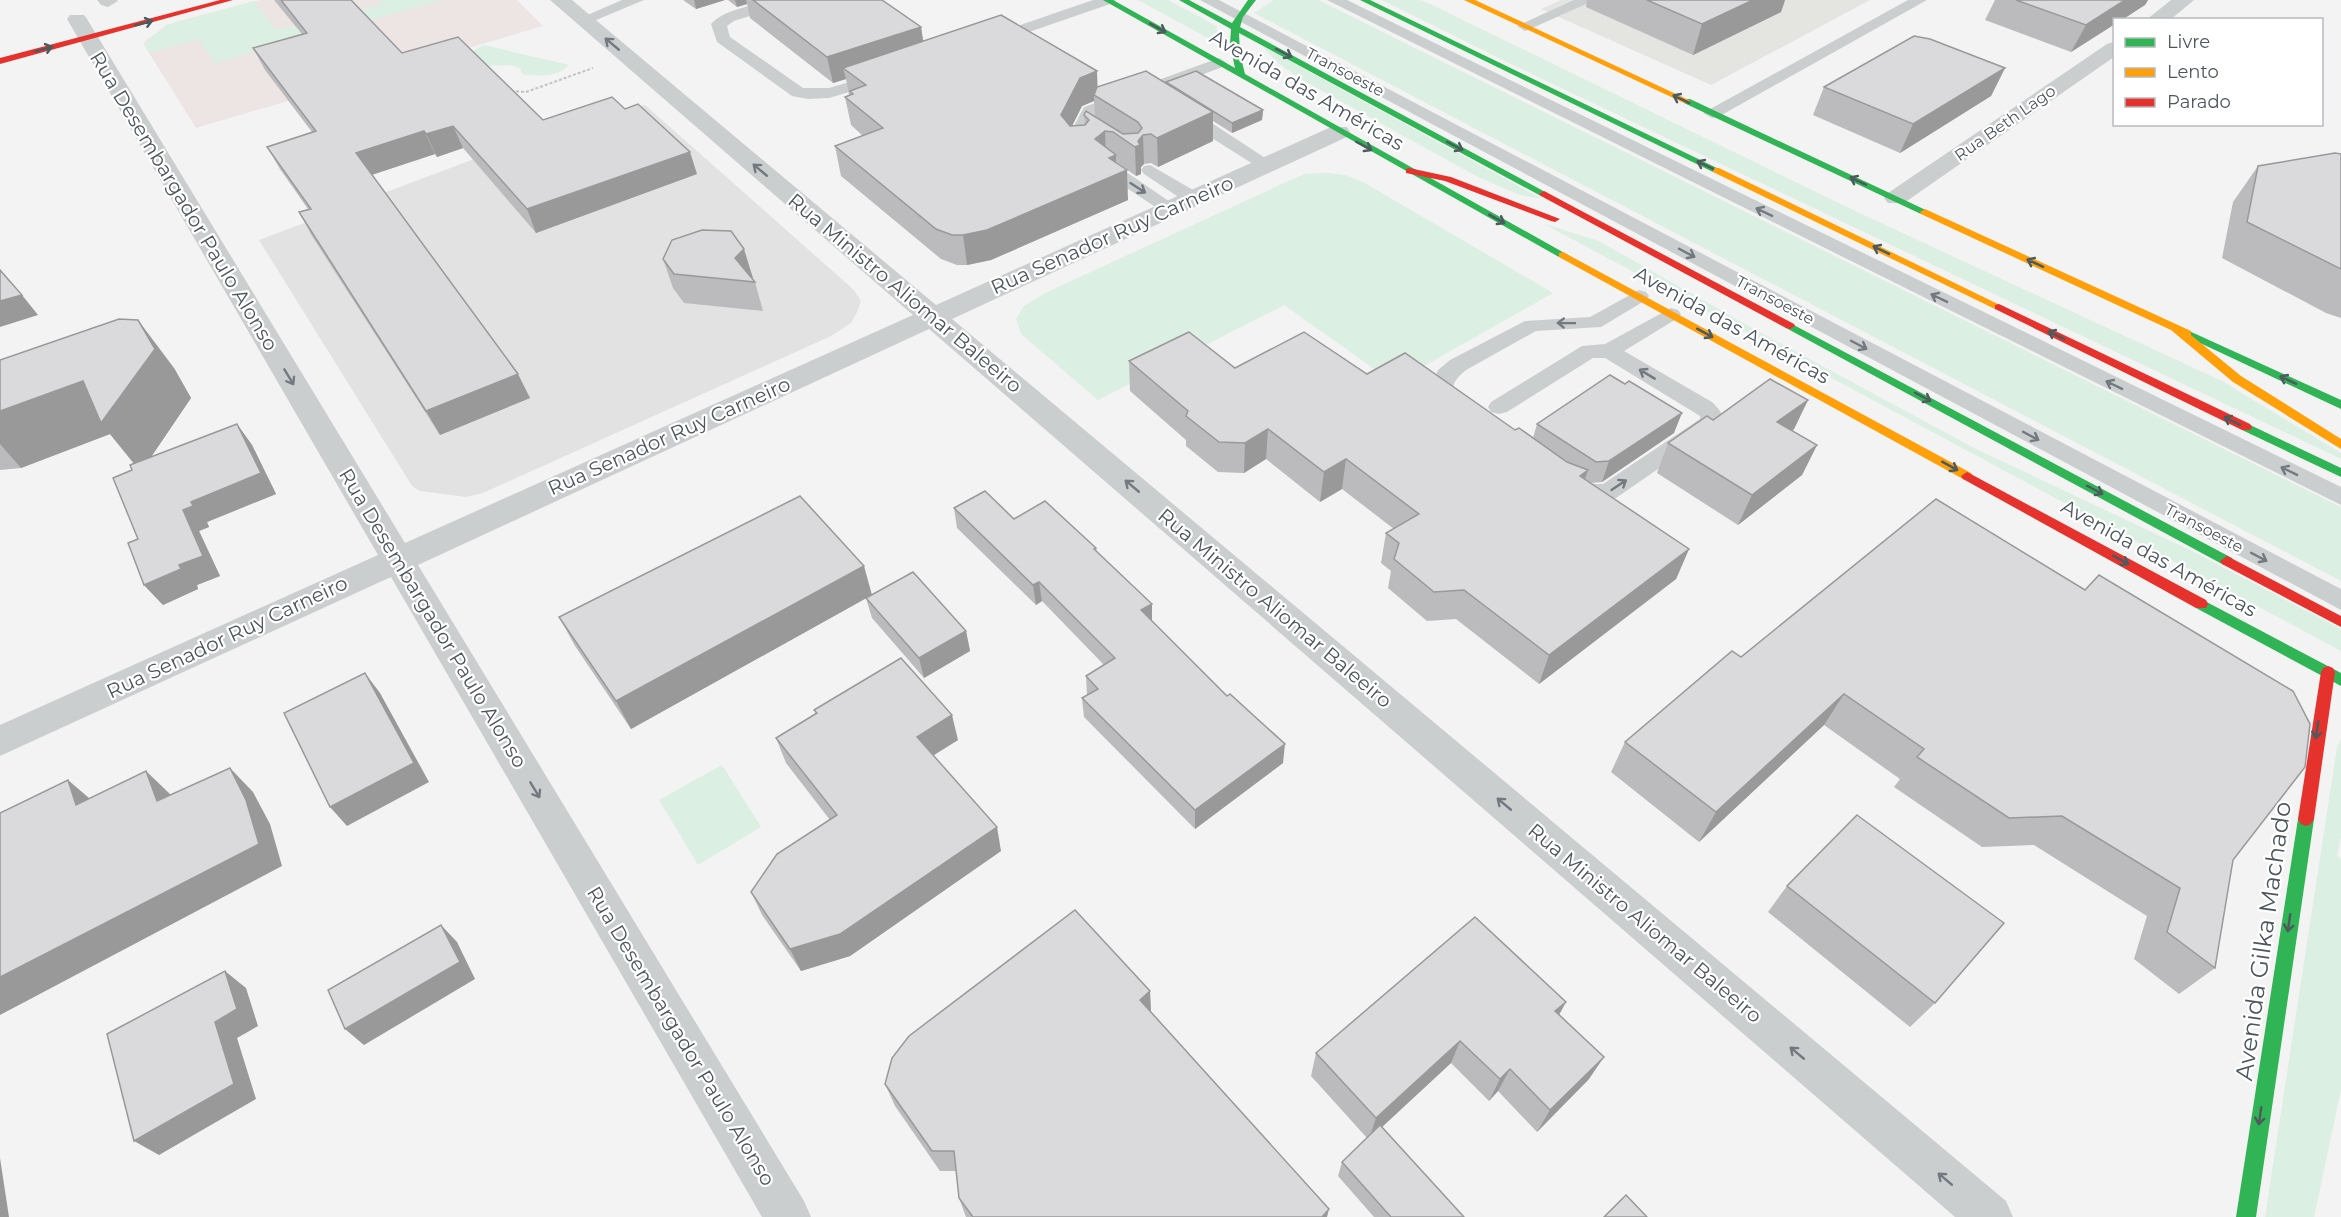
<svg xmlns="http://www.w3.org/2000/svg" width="2341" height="1217" font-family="Montserrat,sans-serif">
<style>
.commercial{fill:#e4e4e1}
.education{fill:#e2e2e3}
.medical{fill:#ede5e4}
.green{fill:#dbefe2}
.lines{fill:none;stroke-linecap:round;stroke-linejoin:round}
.path{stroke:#bcc5c2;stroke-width:2;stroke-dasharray:3 2;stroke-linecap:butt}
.lane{fill:#cbcecf;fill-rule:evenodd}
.street{fill:#cbcecf;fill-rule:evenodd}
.fast{fill:#30b455;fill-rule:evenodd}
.slow{fill:#ff9f0a;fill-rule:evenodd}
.jam{fill:#e5322d;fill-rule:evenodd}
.wall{fill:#bbbbbd;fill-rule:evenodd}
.shaded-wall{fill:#99999a}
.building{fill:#dadadc;stroke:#99999a;stroke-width:1.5}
.oneway{stroke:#4b5b5e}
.oneway2{stroke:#727a80}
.labels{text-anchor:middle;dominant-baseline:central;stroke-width:4.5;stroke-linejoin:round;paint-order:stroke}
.far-street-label{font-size:16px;fill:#4c565e;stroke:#fff}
.street-label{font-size:20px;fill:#4c565e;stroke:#fff}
.near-street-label{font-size:24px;fill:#4c565e;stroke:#fff}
</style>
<rect width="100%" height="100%" fill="#f4f3f3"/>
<polygon class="commercial" points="1561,0 1870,0 1711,85 1541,9"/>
<polygon class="education" points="645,105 854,290 861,301 857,312 851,323 831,336 483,493 465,497 420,491 412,486 259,240 506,147 512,150"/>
<polygon class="medical" points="260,0 517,0 543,26 196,128 149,53 144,44 146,40 175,22"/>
<g class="green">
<polygon points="380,0 443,0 215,63 199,39 149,53 144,44 166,25 254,1 274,28 282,29 376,6 382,3"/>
<polygon points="1138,0 1168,0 1217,26 1217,43"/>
<polygon points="1274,0 1318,0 2341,507 2341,581 1254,13"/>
<polygon points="1382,0 1419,0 1428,3 1855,211 2222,381 2341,453 2341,459 1511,64"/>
<path d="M484,45L569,65C558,77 537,77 522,74L520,68L511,65L486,66L471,52Z"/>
<polygon points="1262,46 1542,199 1520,195 1478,177 1297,77 1278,63"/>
<polygon points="1327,173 1346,175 1363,182 1553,293 1394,383 1284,305 1098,400 1021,334 1016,319 1024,306 1045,293 1304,174"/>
<polygon points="1544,224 1599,241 1752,328 1974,448 2192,551 2341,629 2341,651"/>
<polygon points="2341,739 2341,837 2337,856 2341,858 2341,1090 2314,1217 2265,1217 2337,747"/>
<polygon points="722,765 761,827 698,865 659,800"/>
</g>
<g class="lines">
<polyline class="path" points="511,91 526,92 593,68"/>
<g class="lane">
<polygon points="622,0 644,0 589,23 579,23 576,20"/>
<path d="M770,0H794L791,3L734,21L727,26L730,37L803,88H829L880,73L888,78L886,81L829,98L808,99L792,96L717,42L711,24C724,9 753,6 770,0Z"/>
<polygon points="1093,0 1116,0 1113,3 997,43 991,45 983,40 985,37"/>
<polygon points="1200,0 1219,0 2341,589 2341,610"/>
<polygon points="1327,0 1347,0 2341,487 2341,505"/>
<polygon points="1574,0 1595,0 1530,29 1525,31 1517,26"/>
<polygon points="1908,0 1927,0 1718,117 1712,118 1703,113"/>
<polygon points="1219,58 1227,63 1225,66 1097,114 1092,124 1118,140 1121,144 1118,148 1106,148 1074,126 1084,107"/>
<polygon points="1183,107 1189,108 1276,165 1267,170 1261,169 1177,116 1175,112"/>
<polygon points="1107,162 1113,163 1179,208 1170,214 1163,212 1101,171 1098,167"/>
<polygon points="1150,165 1200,194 1202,198 1200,202 1186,202 1144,174 1141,170 1144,166"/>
<path d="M1639,290L1646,292L1649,296L1646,300L1601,327L1536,331L1466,370C1441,391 1460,391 1471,408L1468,413C1450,418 1437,404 1431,388L1438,370L1450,360L1525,321L1590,317Z"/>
<path d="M1671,308L1678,310L1681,314L1678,318L1624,351L1712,402C1720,410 1726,416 1719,427L1616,498L1586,501L1566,493L1562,487L1566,481C1578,478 1590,485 1603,484L1700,419V416L1605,358H1593L1507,412L1499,414L1491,412L1488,407L1491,402L1582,346L1605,344Z"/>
</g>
<g class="street">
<polygon points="97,0 117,0 118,1 108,7 101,5"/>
<polygon points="550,0 572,0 936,305 1331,127 1347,127 1350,132 1347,137 952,319 2006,1201 2013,1217 1955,1217 929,329 418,565 804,1201 811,1217 762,1217 391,577 0,756 0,725 378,555 67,19 70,15 84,15 87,19 405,543 913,315"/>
<polygon points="2171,0 2194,0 2170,20 2146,20"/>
<polygon points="2114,42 2114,57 1904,203 1888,203 1884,198 1888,193 2107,44"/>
</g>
<g class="fast">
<polygon points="1103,0 1113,0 1235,68 1230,44 1231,29 1179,0 1189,0 1232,23 1248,0 1256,0 1243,17 1240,27 1549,194 1541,196 1239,33 1240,54 1245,74 1568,255 1567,257 1559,257"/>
<polygon points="1360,0 1370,0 1721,170 1713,172"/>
<polygon points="1684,99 1690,99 1930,212 1929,214 1921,214 1684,103"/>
<polygon points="1790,323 2232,558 2234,561 2227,566 2222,564 1786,328 1785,326"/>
<polygon points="2187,330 2341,400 2341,409 2183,335 2183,331"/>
<polygon points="2246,423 2341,468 2341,477 2242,430 2240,427 2242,424"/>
<polygon points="2201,599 2341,673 2341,686 2196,608 2194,604"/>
<polygon points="2306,812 2311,814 2314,819 2256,1217 2236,1217 2298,819 2301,814"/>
</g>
<g class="slow">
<polygon points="1464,0 1475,0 1691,101 1684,103"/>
<polygon points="1713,168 1719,168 2004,307 2003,309 1995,309 1713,172"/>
<polygon points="1925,209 2191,331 2191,335 2241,376 2341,439 2341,449 2233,382 2171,330 1921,214 1920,212"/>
<polygon points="1563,252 1971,473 1973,476 1967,480 1963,479 1559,257 1559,253"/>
</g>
<g class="jam">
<polygon points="220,0 233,0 0,64 0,58"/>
<polygon points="1409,168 1451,177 1560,219 1555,222 1551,221 1445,181 1406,173 1406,169"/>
<polygon points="1544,191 1794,324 1795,326 1790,329 1786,328 1541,196 1539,194"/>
<polygon points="1999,304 2250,424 2252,427 2250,430 2242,430 1995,309 1995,305"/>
<polygon points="1967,472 2206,600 2208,604 2206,608 2196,608 1963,479 1961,476"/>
<polygon points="2227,556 2341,616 2341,627 2222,564 2220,561"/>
<polygon points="2328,666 2333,668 2335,672 2314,819 2311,824 2306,826 2301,824 2298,819 2321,672 2323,668"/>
</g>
</g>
<g class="wall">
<polygon points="274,0 351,0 402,53 543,120 697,174 536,233 463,148 437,157 435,154 372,175 530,398 440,435 312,236 299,212 308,209 280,169 267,147 312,132 265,70 253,48 302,34"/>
<polygon points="683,0 725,0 696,9"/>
<path d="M728,0H882L921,27L923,41L1097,71V87L1166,83V82L1263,110L1262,120L1232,133L1213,121V141L1158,167L1151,163L1144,164L1141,167V174L1136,176L1116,162L1128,200L991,260L967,265H957L941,259L841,176L835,146L863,136L851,125L845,97L849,95L846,79L833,83L750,18L747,4L737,7ZM1094,101L1095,116L1084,115L1085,125L1072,126L1082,106Z"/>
<polygon points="1587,0 1785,0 1781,12 1693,55 1586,7"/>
<polygon points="1995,0 2148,0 2145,5 2115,20 2115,24 2071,52 1985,20"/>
<polygon points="2005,68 1991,96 1900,153 1813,115 1824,87"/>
<polygon points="2341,154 2341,318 2326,313 2222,258 2233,202 2258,166"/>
<polygon points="663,259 753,278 752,278 755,282 763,311 684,303 673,288"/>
<polygon points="0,360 174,368 191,398 150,458 237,424 252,445 276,494 207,522 209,527 199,531 220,576 197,585 198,589 163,605 144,585 138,539 132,470 134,464 110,434 21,468 0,470"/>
<polygon points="1129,361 1235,368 1367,374 1533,438 1537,424 1674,433 1602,482 1590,483 1689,549 1676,579 1539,684 1456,619 1427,621 1388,588 1391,571 1381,563 1386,533 1394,529 1342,489 1320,502 1266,459 1244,473 1218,472 1186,446 1186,440 1130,391"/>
<polygon points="1808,400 1794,429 1792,431 1817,445 1802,475 1738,525 1657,473 1668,443 1713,420"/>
<polygon points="954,508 1014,519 1096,548 1097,552 1152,621 1283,763 1195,829 1084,717 1082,698 1087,695 1086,676 1104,665 1042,601 1036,605 957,528"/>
<polygon points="2085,590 2233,860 2215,968 2179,994 2134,959 2147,916 2034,845 1982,847 1894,787 1900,779 1824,725 1699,842 1611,772 1625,742 1741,657"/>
<polygon points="872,595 966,631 970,651 924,678 872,618 866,598 631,729 575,646 559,617"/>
<polygon points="814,710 958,740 933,755 1001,851 850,956 801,971 762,915 751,892 830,820 786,763 776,738 816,714"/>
<polygon points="1787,886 1935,1003 1910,1027 1768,912"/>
<polygon points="1150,991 1151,1012 1327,1217 966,1217 959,1198 956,1171 940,1171 895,1106 885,1084"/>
<polygon points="1566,1002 1559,1014 1589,1079 1537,1132 1498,1091 1489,1101 1451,1063 1382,1127 1464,1217 1374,1217 1338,1176 1342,1162 1367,1138 1311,1076 1316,1053"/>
</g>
<g class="shaded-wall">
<polygon points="694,0 725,0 696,9"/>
<polygon points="735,0 746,0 747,4 737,7"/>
<polygon points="1753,0 1785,0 1781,12 1693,55 1702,24"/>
<polygon points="2125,0 2148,0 2145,5 2122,20 2115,20 2115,24 2071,52 2086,25"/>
<polygon points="921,27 925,53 843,68 846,79 833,83 827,57"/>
<polygon points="2005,68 1991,96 1900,153 1913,124"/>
<polygon points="1097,71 1098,97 1094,95 1094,101 1082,106 1063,144 1061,115 1080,78"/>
<polygon points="1263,110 1262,120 1232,133 1232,123"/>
<polygon points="1213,112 1213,141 1158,167 1157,138"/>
<polygon points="453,126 463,148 437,157 426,134"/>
<polygon points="424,131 435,154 368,176 356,153"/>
<polygon points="1105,131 1106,160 1095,139"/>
<polygon points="1143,135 1144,164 1141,167 1141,174 1136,176 1135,147 1138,141"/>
<polygon points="690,152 697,174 536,233 527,209"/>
<polygon points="1116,155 1116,175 1127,170 1128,200 991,260 967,265 963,235"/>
<polygon points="744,249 753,278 749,281 735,258"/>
<polygon points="22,295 38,315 0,327 0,301"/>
<polygon points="138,320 174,368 191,398 141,472 110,434 21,468 0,444 0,411"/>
<polygon points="518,374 530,398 440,435 426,411"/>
<polygon points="1808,400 1794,429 1763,452 1777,422"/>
<polygon points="1682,413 1674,433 1602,482 1609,461"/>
<polygon points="237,424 252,445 276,494 207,522 209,527 199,531 220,576 197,585 198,589 163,605 144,585 179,565 183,510 191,502"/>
<polygon points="1268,429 1266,459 1244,473 1245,443"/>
<polygon points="1817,445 1802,475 1738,525 1752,495"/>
<polygon points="1346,459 1342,489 1320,502 1324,472"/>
<polygon points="1588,470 1578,500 1580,476"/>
<polygon points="1689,549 1676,579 1539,684 1549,655"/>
<polygon points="864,566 872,595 631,729 616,701"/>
<polygon points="1039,582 1042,601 1036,605 1033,585"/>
<polygon points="1152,604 1152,624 1141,610"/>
<polygon points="966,631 970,651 924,678 919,658"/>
<polygon points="365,673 380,693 429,782 347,826 330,807"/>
<polygon points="1844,694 1824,725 1699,842 1716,812"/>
<polygon points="952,715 958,740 923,762 917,737"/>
<polygon points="1285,744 1283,763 1195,829 1195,810"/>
<polygon points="230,768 253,792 270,824 282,866 0,1015 0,977"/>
<polygon points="146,771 171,795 157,801"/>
<polygon points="68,780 96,804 76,805"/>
<polygon points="997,827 1001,851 850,956 801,971 790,949"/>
<polygon points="441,925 457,942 475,979 364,1045 345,1029"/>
<polygon points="225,971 246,988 258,1026 237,1038 256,1099 159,1155 134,1141 215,1022"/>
<polygon points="1150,991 1151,1015 1140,1000"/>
<polygon points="1566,1002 1553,1026 1555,1011"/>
<polygon points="1460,1041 1451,1063 1369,1139 1376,1118"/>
<polygon points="1604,1057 1589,1079 1537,1132 1550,1110"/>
<polygon points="1510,1069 1498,1091 1489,1101 1500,1079"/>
<polygon points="0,1158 9,1217 0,1217"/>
<polygon points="1329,1209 1327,1217 1322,1217"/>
</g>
<g class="building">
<polygon points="281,0 351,0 402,53 458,37 543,120 612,97 625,109 638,104 690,152 527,209 453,126 426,134 424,131 356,153 518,374 426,411 299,212 311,209 267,147 316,131 253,48 307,33"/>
<polygon points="753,0 882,0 921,27 827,57"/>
<polygon points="1647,0 1753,0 1702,24"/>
<polygon points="2016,0 2125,0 2086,25"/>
<polygon points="1001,15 1097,71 1080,78 1061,115 1070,126 1085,125 1089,120 1084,115 1086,111 1123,134 1138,133 1142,128 1138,122 1094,95 1097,87 1146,71 1213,112 1157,138 1151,134 1143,135 1138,141 1140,145 1135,147 1113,132 1105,131 1095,139 1116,155 1109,158 1127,170 987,230 963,235 952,235 936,229 835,146 883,128 845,97 853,94 850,91 866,85 843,68"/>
<polygon points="1914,36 1930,39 2005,68 1913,124 1824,87"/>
<polygon points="1196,71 1263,110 1232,123 1166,82"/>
<polygon points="2335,153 2341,154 2341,269 2247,222 2258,166"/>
<polygon points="702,230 731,231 744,249 735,258 755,282 674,274 663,259 672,240"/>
<polygon points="0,270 22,295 0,301"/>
<polygon points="119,319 138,320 155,349 101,423 83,381 0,411 0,360"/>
<polygon points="1189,332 1235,368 1304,332 1367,374 1405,353 1515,430 1519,428 1567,462 1588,470 1580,476 1689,549 1549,655 1464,590 1434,592 1394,559 1399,543 1386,533 1419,514 1346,459 1324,472 1268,429 1245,443 1219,442 1186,416 1188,411 1129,361"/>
<polygon points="1610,375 1625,384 1629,381 1682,413 1609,461 1596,462 1537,424"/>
<polygon points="1770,379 1808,400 1777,422 1817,445 1752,495 1668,443 1707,416 1713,420"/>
<polygon points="237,424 261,473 191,502 193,506 183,510 203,556 179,565 181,569 144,585 128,543 138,539 113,478 132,470 130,465"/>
<polygon points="985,491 1014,519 1045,501 1096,548 1094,549 1152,604 1141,610 1227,696 1230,694 1285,744 1195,810 1082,698 1098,689 1086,676 1115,658 1039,582 1033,585 954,508"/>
<polygon points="800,496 864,566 616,701 559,617"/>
<polygon points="1936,499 2085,590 2099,575 2293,691 2310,724 2305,767 2233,860 2215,968 2167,932 2180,888 2062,816 2009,818 1917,757 1924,749 1844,694 1716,812 1625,742 1732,651 1741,657"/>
<polygon points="913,572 966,631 919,658 866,598"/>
<polygon points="901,658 952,715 917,737 997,827 840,934 790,949 751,892 777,854 837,815 776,738 817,713 814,710"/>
<polygon points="365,673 414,763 330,807 284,713"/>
<polygon points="230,768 246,800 259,844 0,977 0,813 68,780 76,805 146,771 157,801"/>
<polygon points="1857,815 2004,923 1935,1003 1787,886"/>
<polygon points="1075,910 1150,991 1140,1000 1329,1209 1322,1217 973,1217 959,1198 954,1151 932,1151 885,1084 892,1058 909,1036"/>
<polygon points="1475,917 1566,1002 1555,1011 1604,1057 1550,1110 1510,1069 1500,1079 1460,1041 1376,1118 1316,1053"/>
<polygon points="441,925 460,962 345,1029 328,990"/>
<polygon points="225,971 237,1009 215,1022 234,1084 134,1141 107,1034"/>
<polygon points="1380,1125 1464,1217 1391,1217 1342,1162"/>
<polygon points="1626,1195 1647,1217 1604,1217"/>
</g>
<defs><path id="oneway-shaft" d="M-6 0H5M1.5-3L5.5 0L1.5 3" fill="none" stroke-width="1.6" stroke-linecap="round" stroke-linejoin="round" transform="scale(1.5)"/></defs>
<g class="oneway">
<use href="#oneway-shaft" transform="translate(144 23) rotate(-15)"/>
<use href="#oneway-shaft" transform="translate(1158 28) rotate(29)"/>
<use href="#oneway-shaft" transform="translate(44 49) rotate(-15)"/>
<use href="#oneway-shaft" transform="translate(1284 53) rotate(28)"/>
<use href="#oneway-shaft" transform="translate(1681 99) rotate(-155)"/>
<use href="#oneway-shaft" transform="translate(1364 146) rotate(29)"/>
<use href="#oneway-shaft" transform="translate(1455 146) rotate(28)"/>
<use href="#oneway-shaft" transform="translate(1705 165) rotate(-154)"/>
<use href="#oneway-shaft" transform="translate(1858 181) rotate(-155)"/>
<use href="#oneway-shaft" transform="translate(1497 219) rotate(29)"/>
<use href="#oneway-shaft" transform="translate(1881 250) rotate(-154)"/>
<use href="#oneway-shaft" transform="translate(2035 263) rotate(-155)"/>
<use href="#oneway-shaft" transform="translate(1705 333) rotate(29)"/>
<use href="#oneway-shaft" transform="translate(2056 335) rotate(-154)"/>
<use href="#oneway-shaft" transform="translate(2288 380) rotate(-155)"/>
<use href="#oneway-shaft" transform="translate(1923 397) rotate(28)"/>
<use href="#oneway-shaft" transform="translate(2232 421) rotate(-154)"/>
<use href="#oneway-shaft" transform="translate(1950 466) rotate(29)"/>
<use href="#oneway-shaft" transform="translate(2095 490) rotate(28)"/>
<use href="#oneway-shaft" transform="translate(2121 560) rotate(29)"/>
<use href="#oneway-shaft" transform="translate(2317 730) rotate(99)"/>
<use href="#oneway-shaft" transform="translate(2289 923) rotate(98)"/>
<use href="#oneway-shaft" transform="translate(2260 1116) rotate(98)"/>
</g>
<g class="oneway2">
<use href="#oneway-shaft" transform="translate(612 44) rotate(-140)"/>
<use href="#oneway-shaft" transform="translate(760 170) rotate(-140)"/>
<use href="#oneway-shaft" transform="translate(1138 188) rotate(33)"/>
<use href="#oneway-shaft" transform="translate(1764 212) rotate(-154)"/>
<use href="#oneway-shaft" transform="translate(1687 253) rotate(28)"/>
<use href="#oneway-shaft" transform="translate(1939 298) rotate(-154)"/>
<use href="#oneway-shaft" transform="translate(1566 323) rotate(-179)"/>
<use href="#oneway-shaft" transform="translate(1859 345) rotate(28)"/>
<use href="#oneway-shaft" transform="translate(1647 374) rotate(-149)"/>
<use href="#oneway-shaft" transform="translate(289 377) rotate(59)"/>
<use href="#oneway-shaft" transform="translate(2114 385) rotate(-154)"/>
<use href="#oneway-shaft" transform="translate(2031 436) rotate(28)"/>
<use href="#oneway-shaft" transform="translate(2289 471) rotate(-154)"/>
<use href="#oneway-shaft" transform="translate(1619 485) rotate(-34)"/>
<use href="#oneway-shaft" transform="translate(1132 486) rotate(-140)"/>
<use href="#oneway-shaft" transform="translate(2259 557) rotate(28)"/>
<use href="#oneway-shaft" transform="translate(535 790) rotate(59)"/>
<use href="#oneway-shaft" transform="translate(1504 804) rotate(-140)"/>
<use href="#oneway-shaft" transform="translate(1797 1053) rotate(-140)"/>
<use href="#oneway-shaft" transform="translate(1945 1179) rotate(-140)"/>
</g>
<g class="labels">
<g class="far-street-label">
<text transform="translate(1345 72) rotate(28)">Transoeste</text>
<text transform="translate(2005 123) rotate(-35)">Rua Beth Lago</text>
<text transform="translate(1775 300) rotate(28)">Transoeste</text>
<text transform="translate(2204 528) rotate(28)">Transoeste</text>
</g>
<g class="street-label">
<text transform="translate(1307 90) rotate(30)">Avenida das Américas</text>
<text transform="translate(184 201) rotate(59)">Rua Desembargador Paulo Alonso</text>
<text transform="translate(1112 235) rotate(-24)">Rua Senador Ruy Carneiro</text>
<text transform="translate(905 293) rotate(40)">Rua Ministro Aliomar Baleeiro</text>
<text transform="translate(1732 325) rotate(29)">Avenida das Américas</text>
<text transform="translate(669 436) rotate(-24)">Rua Senador Ruy Carneiro</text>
<text transform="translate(2159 558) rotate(29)">Avenida das Américas</text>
<text transform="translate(1275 608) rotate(40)">Rua Ministro Aliomar Baleeiro</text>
<text transform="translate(433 618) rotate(59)">Rua Desembargador Paulo Alonso</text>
<text transform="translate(227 637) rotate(-25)">Rua Senador Ruy Carneiro</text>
<text transform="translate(1645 923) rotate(40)">Rua Ministro Aliomar Baleeiro</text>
<text transform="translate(681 1036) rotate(59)">Rua Desembargador Paulo Alonso</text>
</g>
<g class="near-street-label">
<text transform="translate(2263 941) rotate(-82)">Avenida Gilka Machado</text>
</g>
</g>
<rect x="2113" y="18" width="210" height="108" fill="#ffffff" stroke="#b7bbbf" stroke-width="1.5"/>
<rect x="2125" y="38" width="30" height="9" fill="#30b455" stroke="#b7bbbf" stroke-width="1.5"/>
<text x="2167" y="48" font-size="18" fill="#4c565e">Livre</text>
<rect x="2125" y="68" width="30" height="9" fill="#ff9f0a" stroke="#b7bbbf" stroke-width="1.5"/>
<text x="2167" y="78" font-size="18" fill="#4c565e">Lento</text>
<rect x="2125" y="98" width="30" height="9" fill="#e5322d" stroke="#b7bbbf" stroke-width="1.5"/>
<text x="2167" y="108" font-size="18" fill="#4c565e">Parado</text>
</svg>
